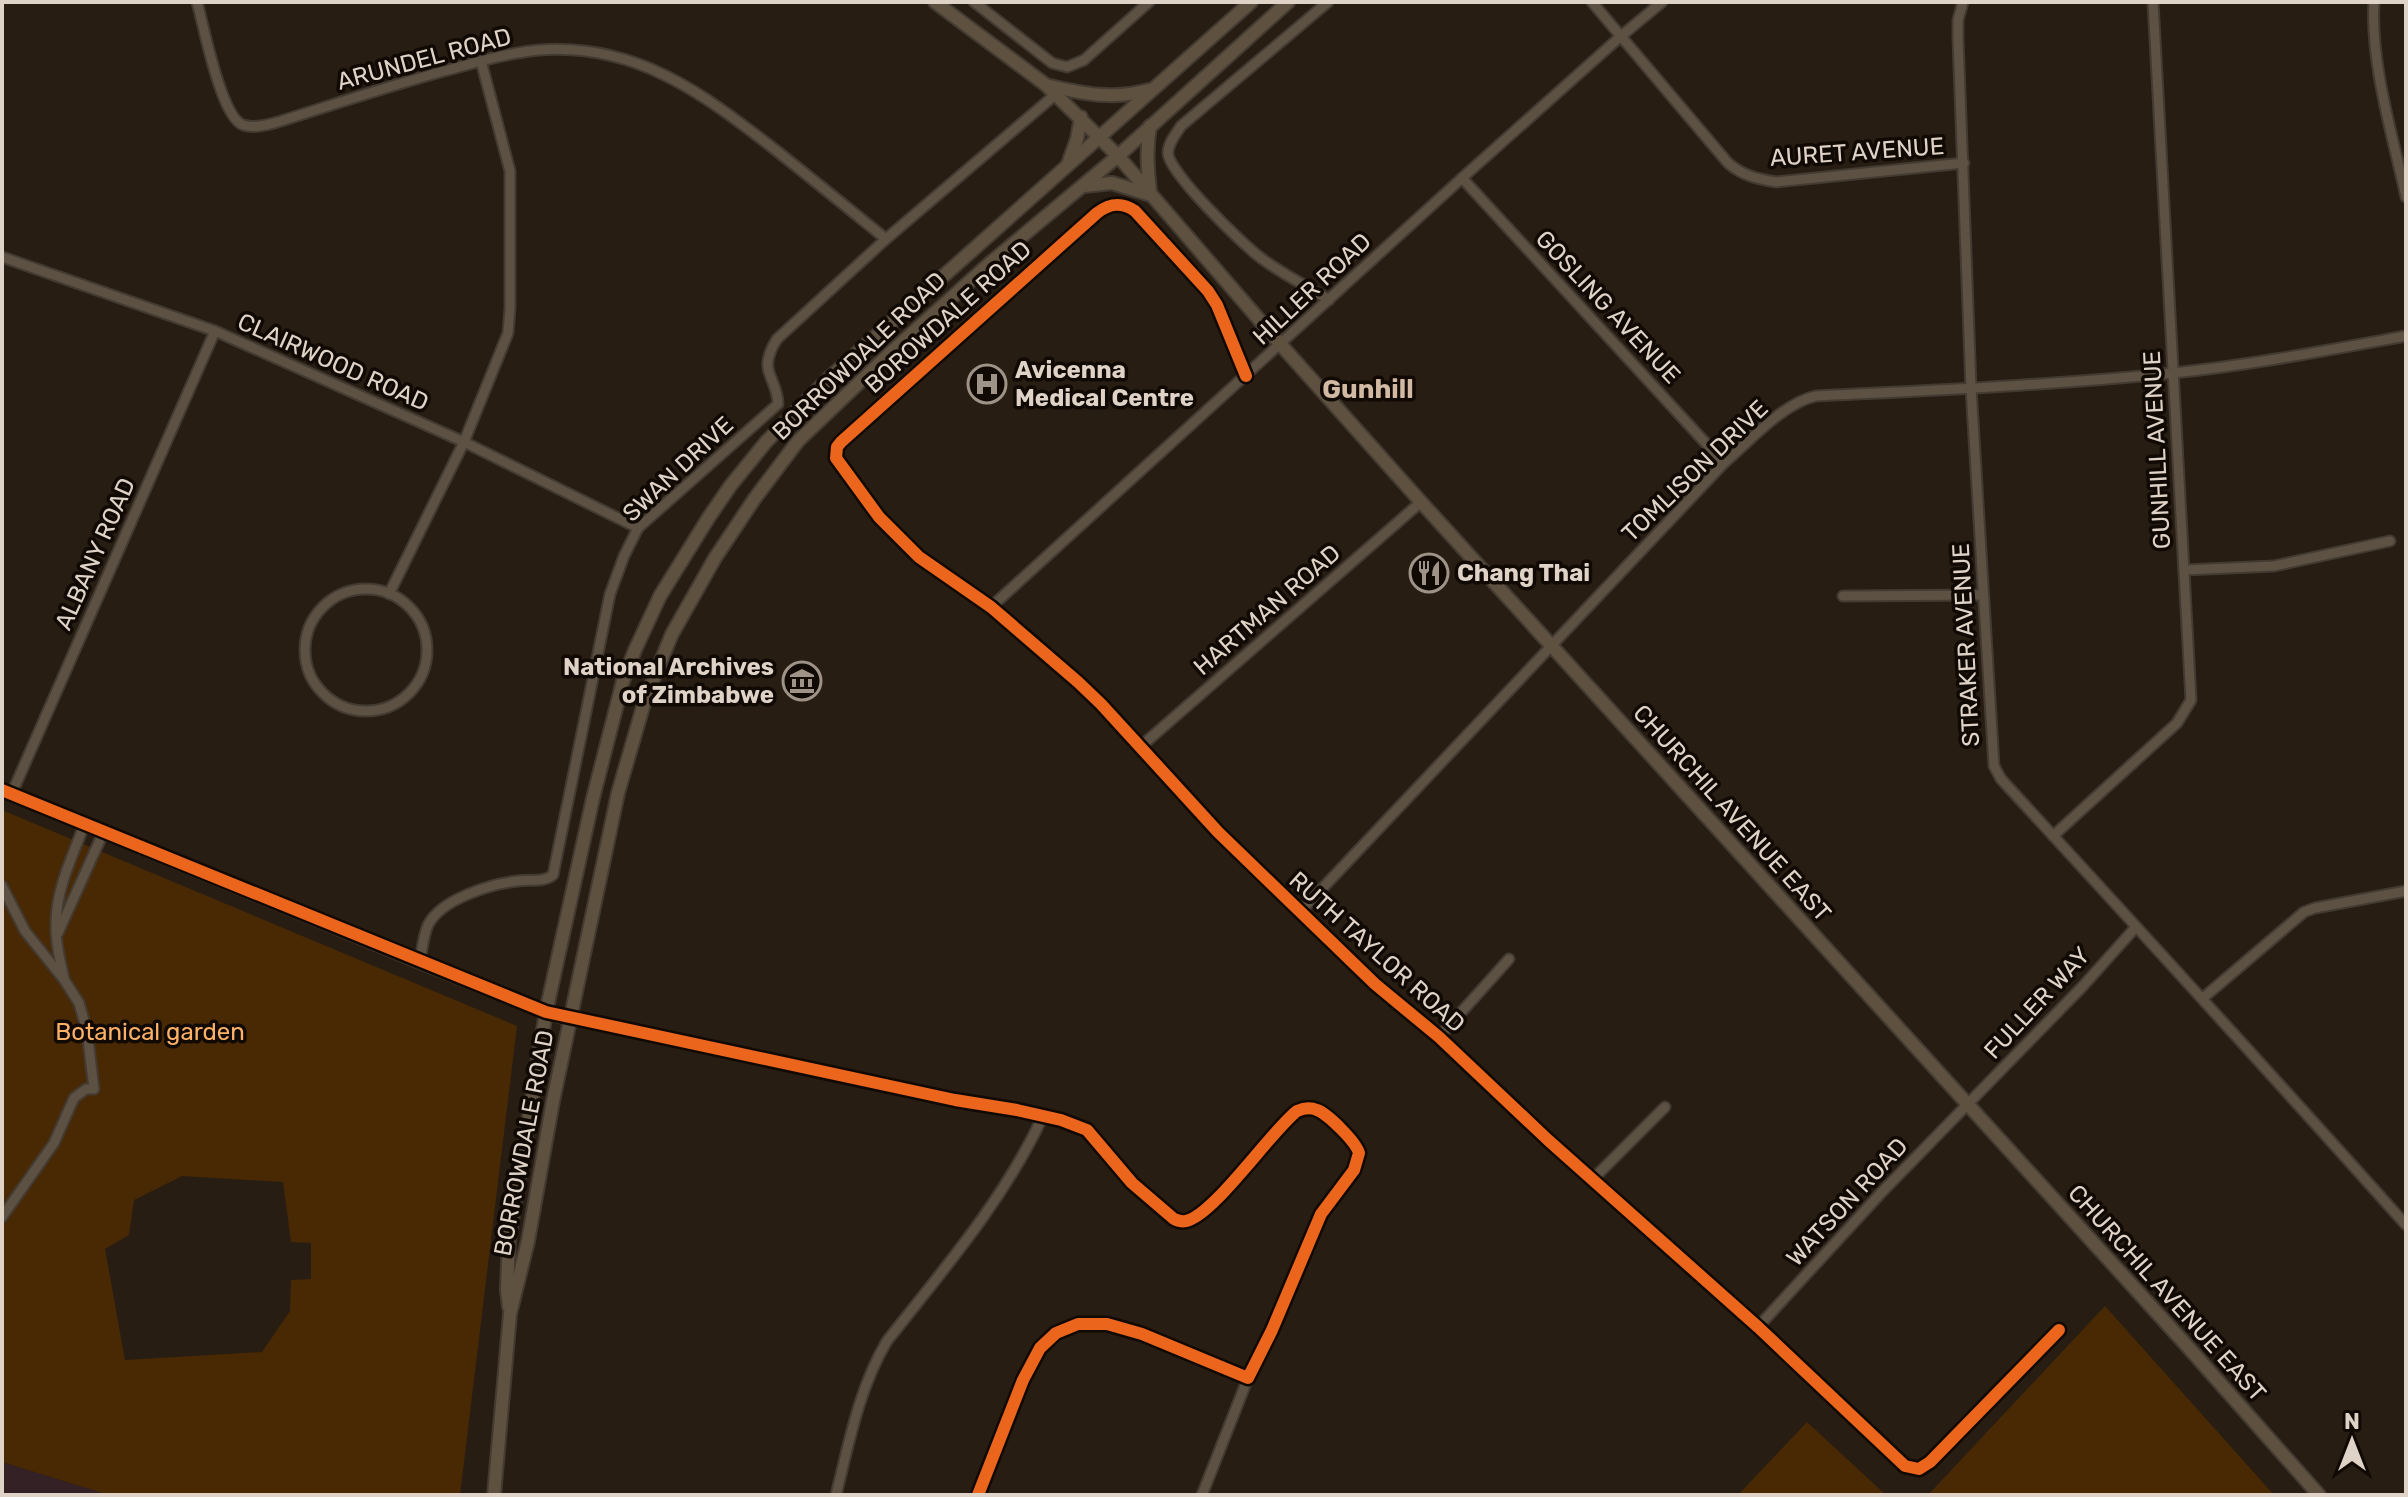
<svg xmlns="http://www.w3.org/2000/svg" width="2408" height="1497" font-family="Rubik,sans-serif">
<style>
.education{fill:#332126}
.green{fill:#482904;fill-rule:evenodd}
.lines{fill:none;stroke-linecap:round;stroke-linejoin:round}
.street-casing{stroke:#433a31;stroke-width:13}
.secondary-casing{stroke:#433a31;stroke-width:16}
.street{stroke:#5d5144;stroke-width:9}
.secondary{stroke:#5e5140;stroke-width:12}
.cycleway-casing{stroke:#110903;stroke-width:17}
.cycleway{stroke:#eb651d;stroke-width:12}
.labels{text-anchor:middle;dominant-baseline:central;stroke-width:7;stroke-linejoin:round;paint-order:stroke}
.street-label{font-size:24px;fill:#dfd2c7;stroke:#110903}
.poi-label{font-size:24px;font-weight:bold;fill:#dfd2c7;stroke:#110903;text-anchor:start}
.park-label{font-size:24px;fill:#fcb167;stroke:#110903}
.neighbourhood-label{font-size:26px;font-weight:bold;fill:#d1b9a3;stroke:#110903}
</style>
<rect width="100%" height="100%" fill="#271d13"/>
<polygon class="education" points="2,1462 109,1495 2,1495"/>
<g class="green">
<path d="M2,810L517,1026L460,1495H109L2,1462ZM182,1176L283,1182L291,1242L311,1243V1279L291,1280L290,1311L262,1352L125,1360L105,1249L129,1235L134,1200Z"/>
<polygon points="2105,1306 2274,1495 1928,1495"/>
<polygon points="1807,1422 1886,1495 1738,1495"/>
</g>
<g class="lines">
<defs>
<g id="street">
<path d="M197,2C204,27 221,117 243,125C255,129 270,124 281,121C335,104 389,86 444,71C474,63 507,53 539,50C635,43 701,92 773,148C811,178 849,209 886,239"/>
<polyline points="974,2 1052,63 1067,67 1084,60 1149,2"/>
<path d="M1328,2L1181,126C1176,134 1168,143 1168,153C1168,172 1243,245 1261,258C1282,274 1307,286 1329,300"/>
<path d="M1592,2L1728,163C1743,176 1758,179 1776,182L1964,163"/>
<path d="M1963,2L1958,20V39L1971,388L1994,766L2001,779C2137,927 2272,1075 2406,1225"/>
<path d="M2374,2C2370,62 2393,137 2406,197"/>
<polyline points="1462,178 1724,463"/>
<polyline points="2,257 215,331 464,442 638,528"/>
<path d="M1246,376L1217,305L1208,291L1135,211C1122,202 1110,203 1097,213L841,442L837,447L836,458L879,517L919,557L991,607L1078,682L1101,704L1218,832L1375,984L1439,1037L1548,1140L1758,1327L1905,1466L1919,1469L1930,1462L2059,1330"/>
<polyline points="2184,570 2274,566 2390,541"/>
<circle cx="366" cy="650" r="61"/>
<polyline points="389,594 464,442 508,333 510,308 510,171 481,61"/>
<polyline points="1843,596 1983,595"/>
<polyline points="991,607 1462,178 1620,37 1662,2"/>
<polyline points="1139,748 1421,502"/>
<polyline points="12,793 215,331"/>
<polyline points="2053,836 2177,723 2191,700 2153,2"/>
<polyline points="2,886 25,931 65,981 79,1003 87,1031 94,1089 86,1089 74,1098 54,1143 2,1217"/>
<path d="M1300,912L1724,463C1750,441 1783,403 1816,396C1935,390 2054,385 2173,373C2251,365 2329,350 2406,336"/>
<polyline points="58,933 104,831"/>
<path d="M420,962C422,951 423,936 428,925C441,899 491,884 517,881C530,879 543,883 553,875L610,594L624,556L638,528L778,404C777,375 756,373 777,339L886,239L1056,94"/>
<path d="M64,978C60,960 55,941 56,921C57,887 73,855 85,823"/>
<polyline points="2203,998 2304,912 2315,908 2406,891"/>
<path d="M570,1019L855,1077L955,1100L1017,1110L1074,1124L1087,1130L1132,1183L1174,1219C1179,1221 1181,1222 1186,1221C1214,1215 1271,1131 1297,1111C1304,1108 1310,1107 1317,1110C1328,1114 1356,1142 1359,1153L1354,1170L1321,1214L1272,1330L1248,1378L1142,1334L1107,1324H1078L1056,1333L1040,1348L1023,1380L978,1495"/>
<polyline points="1439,1037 1509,959"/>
<polyline points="1593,1179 1665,1107"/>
<polyline points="1758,1327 1881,1193 2083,986 2135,928"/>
<path d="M836,1495C849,1443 859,1388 887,1341C943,1270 1004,1200 1043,1116"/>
<polyline points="1202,1495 1248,1378"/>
</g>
<g id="secondary">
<polyline points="935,2 1046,85 1118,156 1281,345 1421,502 2188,1347 2319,1495"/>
<path d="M1050,86C1084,94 1114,100 1149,90"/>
<path d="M1150,126C1146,149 1147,169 1150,191"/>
<polyline points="1068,164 1077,139 1081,117"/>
<polyline points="1084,186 1112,183 1151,195"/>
<polyline points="2,790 420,962 546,1012 570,1019"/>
<polyline points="509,1307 507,1290 509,1238 546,1012 593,798 623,681 635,650 660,596 709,517 731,485 766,442 829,378 1251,2"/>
<polyline points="494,1495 510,1314 528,1241 553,1101 618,793 645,700 672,634 715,558 755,498 798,441 888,355 989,264 1118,156 1288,2"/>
</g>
</defs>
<use href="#street" class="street-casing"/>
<use href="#secondary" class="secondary-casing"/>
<use href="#street" class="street"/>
<use href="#secondary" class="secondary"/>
<defs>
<g id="cycleway">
<path d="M1246,376L1217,305L1208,291L1135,211C1122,202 1110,203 1097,213L841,442L837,447L836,458L879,517L919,557L991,607L1078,682L1101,704L1218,832L1375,984L1439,1037L1548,1140L1758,1327L1905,1466L1919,1469L1930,1462L2059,1330"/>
<path d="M2,790L546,1012L955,1100L1017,1110L1061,1120L1087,1130L1132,1183L1174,1219C1179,1221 1181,1222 1186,1221C1214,1215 1271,1131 1297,1111C1304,1108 1310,1107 1317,1110C1328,1114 1356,1142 1359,1153L1354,1170L1321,1214L1272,1330L1248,1378L1142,1334L1107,1324H1078L1056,1333L1040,1348L1023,1380L978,1495"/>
</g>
</defs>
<use href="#cycleway" class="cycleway-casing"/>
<use href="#cycleway" class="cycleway"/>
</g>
<defs>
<symbol id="hospital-ring" viewBox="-11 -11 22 22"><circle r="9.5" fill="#110903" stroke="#9f9388" stroke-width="1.5"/><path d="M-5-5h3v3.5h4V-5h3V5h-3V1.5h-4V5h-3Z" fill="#9f9388"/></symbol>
<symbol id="restaurant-ring" viewBox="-11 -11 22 22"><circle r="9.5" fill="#110903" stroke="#9f9388" stroke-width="1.5"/><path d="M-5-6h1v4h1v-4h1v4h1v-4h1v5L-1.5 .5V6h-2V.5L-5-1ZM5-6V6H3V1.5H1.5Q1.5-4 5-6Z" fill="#9f9388"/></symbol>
<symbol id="museum-ring" viewBox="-11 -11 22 22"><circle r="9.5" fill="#110903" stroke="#9f9388" stroke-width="1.5"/><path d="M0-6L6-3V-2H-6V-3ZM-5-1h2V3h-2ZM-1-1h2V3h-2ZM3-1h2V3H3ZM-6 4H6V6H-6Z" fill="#9f9388"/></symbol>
</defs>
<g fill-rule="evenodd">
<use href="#hospital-ring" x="965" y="362" width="44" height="44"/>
<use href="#restaurant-ring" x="1407" y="551" width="44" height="44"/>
<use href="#museum-ring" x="780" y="659" width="44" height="44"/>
</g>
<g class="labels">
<g class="street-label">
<text transform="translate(424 59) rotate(-15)">ARUNDEL ROAD</text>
<text transform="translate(1857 152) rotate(-4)">AURET AVENUE</text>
<text transform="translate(1312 289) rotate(-43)">HILLER ROAD</text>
<text transform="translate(1608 307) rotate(47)">GOSLING AVENUE</text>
<text transform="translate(948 317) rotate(-42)">BOROWDALE ROAD</text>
<text transform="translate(859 356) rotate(-44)">BORROWDALE ROAD</text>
<text transform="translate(333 362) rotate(24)">CLAIRWOOD ROAD</text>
<text transform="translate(2157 450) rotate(-93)">GUNHILL AVENUE</text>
<text transform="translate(678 469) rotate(-43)">SWAN DRIVE</text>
<text transform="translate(1695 471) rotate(-44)">TOMLISON DRIVE</text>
<text transform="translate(95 554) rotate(-66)">ALBANY ROAD</text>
<text transform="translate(1267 610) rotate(-41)">HARTMAN ROAD</text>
<text transform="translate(1966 645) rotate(-93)">STRAKER AVENUE</text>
<text transform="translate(1732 813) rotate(48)">CHURCHIL AVENUE EAST</text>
<text transform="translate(1377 952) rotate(42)">RUTH TAYLOR ROAD</text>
<text transform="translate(2037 1003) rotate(-47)">FULLER WAY</text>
<text transform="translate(524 1143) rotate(-79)">BORROWDALE ROAD</text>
<text transform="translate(1847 1202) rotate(-47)">WATSON ROAD</text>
<text transform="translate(2167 1293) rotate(48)">CHURCHIL AVENUE EAST</text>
</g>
<g class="poi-label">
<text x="1015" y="370">Avicenna<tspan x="1015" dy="28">Medical Centre</tspan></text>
<text x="1457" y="573">Chang Thai</text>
<text x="774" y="667" text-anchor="end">National Archives<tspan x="774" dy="28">of Zimbabwe</tspan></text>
</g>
<g class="park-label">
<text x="150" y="1032">Botanical garden</text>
</g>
<g class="neighbourhood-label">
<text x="1368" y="389">Gunhill</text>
</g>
</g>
<rect width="2408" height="1497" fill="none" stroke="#dfd2c7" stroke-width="8"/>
<g transform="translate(2352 1441)" stroke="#110903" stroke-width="6" paint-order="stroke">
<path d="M0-6L14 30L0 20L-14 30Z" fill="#dfd2c7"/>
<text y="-12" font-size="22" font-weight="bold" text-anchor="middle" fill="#dfd2c7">N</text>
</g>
</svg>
